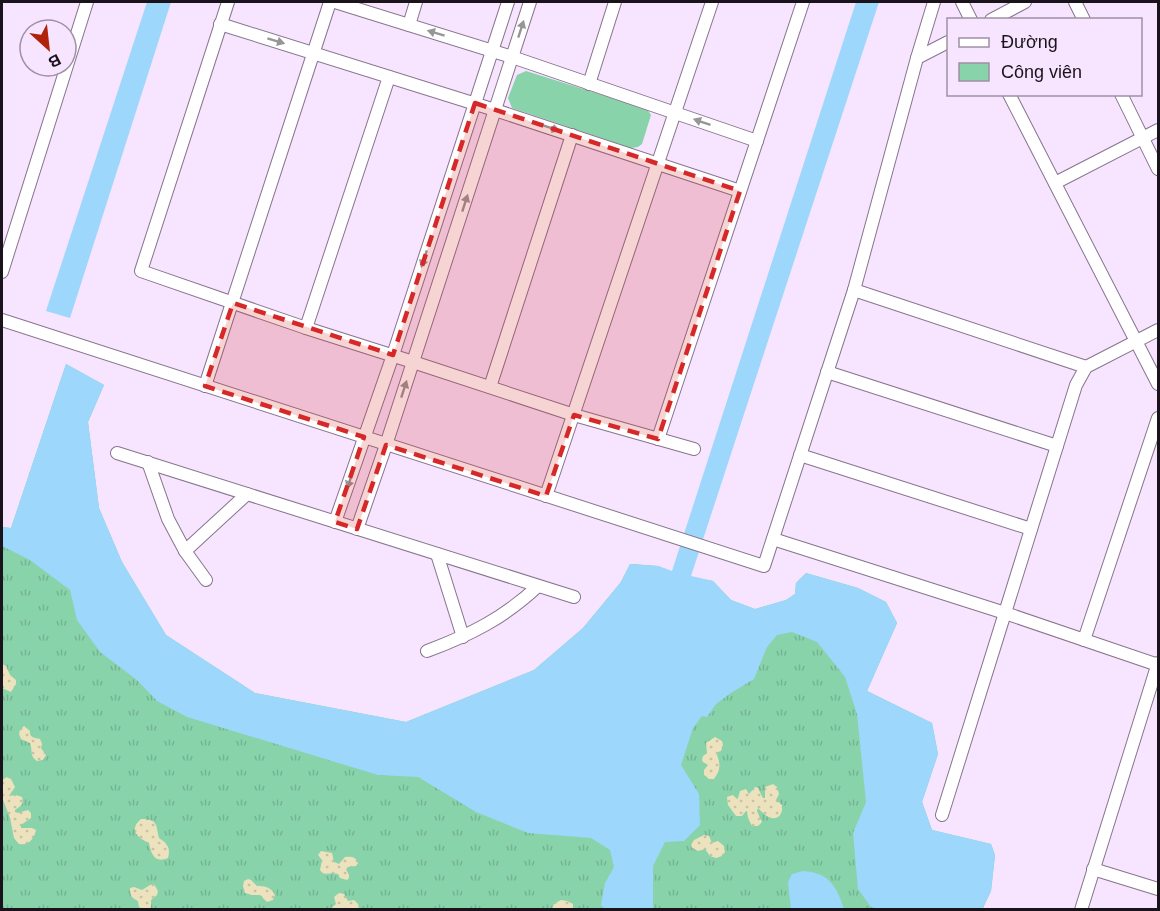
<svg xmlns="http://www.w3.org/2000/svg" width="1160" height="911" font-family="Helvetica,sans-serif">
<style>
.grass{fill:url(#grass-tufts)}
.sand{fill:url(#sand-dots)}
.park{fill:#88d3aa}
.water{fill:#9dd7fb}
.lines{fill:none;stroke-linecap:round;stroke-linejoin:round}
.minor-casing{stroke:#86758c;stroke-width:14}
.minor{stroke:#fff;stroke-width:12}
.oneway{fill:#989599}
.marked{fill:#d62828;fill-opacity:0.2;stroke:#d62828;stroke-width:4.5;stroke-dasharray:12 8;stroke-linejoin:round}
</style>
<defs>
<pattern id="grass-tufts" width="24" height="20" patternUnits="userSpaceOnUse" patternTransform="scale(1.5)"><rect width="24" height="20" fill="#88d3aa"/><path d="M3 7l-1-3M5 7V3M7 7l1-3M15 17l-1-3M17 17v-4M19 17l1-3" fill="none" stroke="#75b492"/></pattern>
<pattern id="sand-dots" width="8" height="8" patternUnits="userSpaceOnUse" patternTransform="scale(1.5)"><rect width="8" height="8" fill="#ece2bd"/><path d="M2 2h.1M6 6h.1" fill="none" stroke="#cac1a2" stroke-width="1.8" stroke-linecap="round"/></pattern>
</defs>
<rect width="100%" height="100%" fill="#f7e4fe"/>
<polygon class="grass" points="66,364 104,385 88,422 99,508 122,562 166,635 255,693 406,722 534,670 583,628 621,582 630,564 658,566 681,575 713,581 731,600 755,609 786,600 795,594 796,583 806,573 858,588 886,602 897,623 867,691 932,723 938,754 922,802 932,830 991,844 995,855 991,891 982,910 2,909 2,527 11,528"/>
<g class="sand">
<polygon points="2,664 6,666 10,675 16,680 16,684 11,692 2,688"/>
<path d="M24,726L30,731C29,737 34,738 40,739L42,744L41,748L46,755L43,760L37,761C29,756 33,750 30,743L21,739L19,734L20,730Z"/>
<path d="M715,737L722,741L723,745L721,751L718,752L717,755C721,765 720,771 714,779H709L704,775V770L708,765L703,762L702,760L703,756L707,753L706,743Z"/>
<path d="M7,777L11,779L15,787L9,796L16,795L22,797C24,804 21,806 15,810V812L18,813L28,810L31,813V818L21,825V828H32L36,830C34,839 28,846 19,844L14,838L10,818L2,797V780Z"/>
<path d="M773,784L777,787L779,794L776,800L782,805C783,812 780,820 771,818C766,817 762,812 758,808L757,811L762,822L758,826H752L748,818L747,811H746L742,816H736L728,805L727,797L733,795L737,799L738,798L740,791L746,789L749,794L755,787L758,788L763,798H765V787Z"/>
<path d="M141,819C158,819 156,825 159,838C167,843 171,848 168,858C154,864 151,853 149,843C138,838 128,830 141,819Z"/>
<polygon points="704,835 709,836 712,843 718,841 724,846 725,852 722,856 716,858 710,856 705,849 698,851 692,848 691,845 694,840"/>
<path d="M321,851L332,853L334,862L339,864L345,857C352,856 356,857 358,863L356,866L348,867L346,869L349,875V878L347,880L340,878L338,874C332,872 327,875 322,873L320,870L322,860L318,855Z"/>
<path d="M248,879L251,880L257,886C265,886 271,887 275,895L273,900L267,902L260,895H252L245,893L243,886L244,881Z"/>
<path d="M154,884L158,891L157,895L151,900V907L150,908L142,909L139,907L138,901C132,898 130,896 130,888L134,887L142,890L150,885Z"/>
<polygon points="339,893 344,894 348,901 354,900 358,904 359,909 330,909 336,904 334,897"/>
<polygon points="561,900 567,901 573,904 573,909 552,909 554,904"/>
</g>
<polygon class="park" points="526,71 647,109 651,115 642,144 638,147 631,148 512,108 508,98 517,75"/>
<g class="water">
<polygon points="147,2 171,2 70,318 46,311"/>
<polygon points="856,2 879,2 691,576 713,581 731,600 755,609 786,600 795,594 796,583 806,573 858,588 886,602 897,623 867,691 932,723 938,754 922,802 932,830 991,844 995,855 991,891 982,909 884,910 871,907 858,889 853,833 866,802 857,714 845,677 817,642 792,632 777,635 767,647 754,679 731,693 716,704 707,717 702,716 693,728 681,765 699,794 700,825 684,841 665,842 653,866 653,909 605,909 601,905 605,883 614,867 610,850 591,838 528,833 476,812 418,777 378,775 187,717 157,701 137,680 100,652 77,620 70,590 30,560 2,546 2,527 11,528 66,364 104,385 88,422 99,508 122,562 166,635 255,693 406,722 534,670 583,628 621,582 630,564 658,566 672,571"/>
<path d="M803,871C830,873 836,886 844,909H791L788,882L792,874Z"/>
</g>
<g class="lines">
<defs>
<g id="minor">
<polyline points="228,2 141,271 306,328 413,362 574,415 694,449"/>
<polyline points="335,2 512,57 757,141"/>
<polyline points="962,2 971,20"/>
<polyline points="1075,2 1084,20"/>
<polyline points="991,20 1025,2"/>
<polyline points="220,24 495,110 740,191"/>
<polyline points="409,25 416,2"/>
<polyline points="917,58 948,42"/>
<polyline points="589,84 615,2"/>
<polyline points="1009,94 1158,384"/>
<polyline points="1121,94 1158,169"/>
<polyline points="1055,183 1158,130"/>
<polyline points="2,272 87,2"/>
<polyline points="854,290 1086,367"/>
<polyline points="2,320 764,566 854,290 917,58 934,2"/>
<polyline points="306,328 389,77"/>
<polyline points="827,372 1057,446"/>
<polyline points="205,386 330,2"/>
<polyline points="490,387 572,135"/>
<polyline points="658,439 803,2"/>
<polyline points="117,453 574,597"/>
<polyline points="800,455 1031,529"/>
<polyline points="148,462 168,519 185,551 206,580"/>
<polyline points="546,496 712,2"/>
<polyline points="335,522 393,355 508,2"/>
<polyline points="357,529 386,445 530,2"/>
<polyline points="773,539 1005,613 1158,665"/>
<polyline points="185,551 247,494"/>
<polyline points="437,554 463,637"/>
<polyline points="1084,640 1158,418"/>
<path d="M427,651C470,635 504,618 538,586"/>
<polyline points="942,815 1076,385 1086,367 1158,330"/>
<polyline points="1093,869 1158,889"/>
<polyline points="1081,910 1158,663"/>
</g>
</defs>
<use href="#minor" class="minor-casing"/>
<use href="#minor" class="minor"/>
</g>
<defs><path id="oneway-solid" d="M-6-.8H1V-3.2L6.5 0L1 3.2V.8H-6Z" transform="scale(1.5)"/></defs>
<g class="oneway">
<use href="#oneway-solid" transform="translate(521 29) rotate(-72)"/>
<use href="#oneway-solid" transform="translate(436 33) rotate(-163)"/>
<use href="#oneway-solid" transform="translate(276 41) rotate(17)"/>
<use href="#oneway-solid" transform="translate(702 122) rotate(-161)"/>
<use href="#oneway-solid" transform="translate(551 128) rotate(18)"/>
<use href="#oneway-solid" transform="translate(465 203) rotate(-72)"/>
<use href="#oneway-solid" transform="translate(424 259) rotate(108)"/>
<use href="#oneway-solid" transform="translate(404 389) rotate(-72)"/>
<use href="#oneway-solid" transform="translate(350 480) rotate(109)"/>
</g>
<path class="marked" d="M475,103L740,191L658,439L574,415L546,496L386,445L357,529L335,522L364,437L205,386L233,303L393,355Z"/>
<rect width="1160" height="911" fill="none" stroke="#1a131c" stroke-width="6"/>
<rect x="947" y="18" width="195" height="78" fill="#f7e4fe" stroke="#9f90a4" stroke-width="1.5"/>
<rect x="959" y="38" width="30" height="9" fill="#ffffff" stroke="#9f90a4" stroke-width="1.5"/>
<text x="1001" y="48" font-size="18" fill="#1a131c">Đường</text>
<rect x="959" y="63" width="30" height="18" fill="#88d3aa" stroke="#9f90a4" stroke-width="1.5"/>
<text x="1001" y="78" font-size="18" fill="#1a131c">Công viên</text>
<g transform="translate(48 48) rotate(153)"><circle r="28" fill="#f7e4fe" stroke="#9f90a4" stroke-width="1.5"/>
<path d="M0-4.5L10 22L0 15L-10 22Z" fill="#b0220a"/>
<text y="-9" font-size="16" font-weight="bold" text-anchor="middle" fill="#1a131c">B</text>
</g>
</svg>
